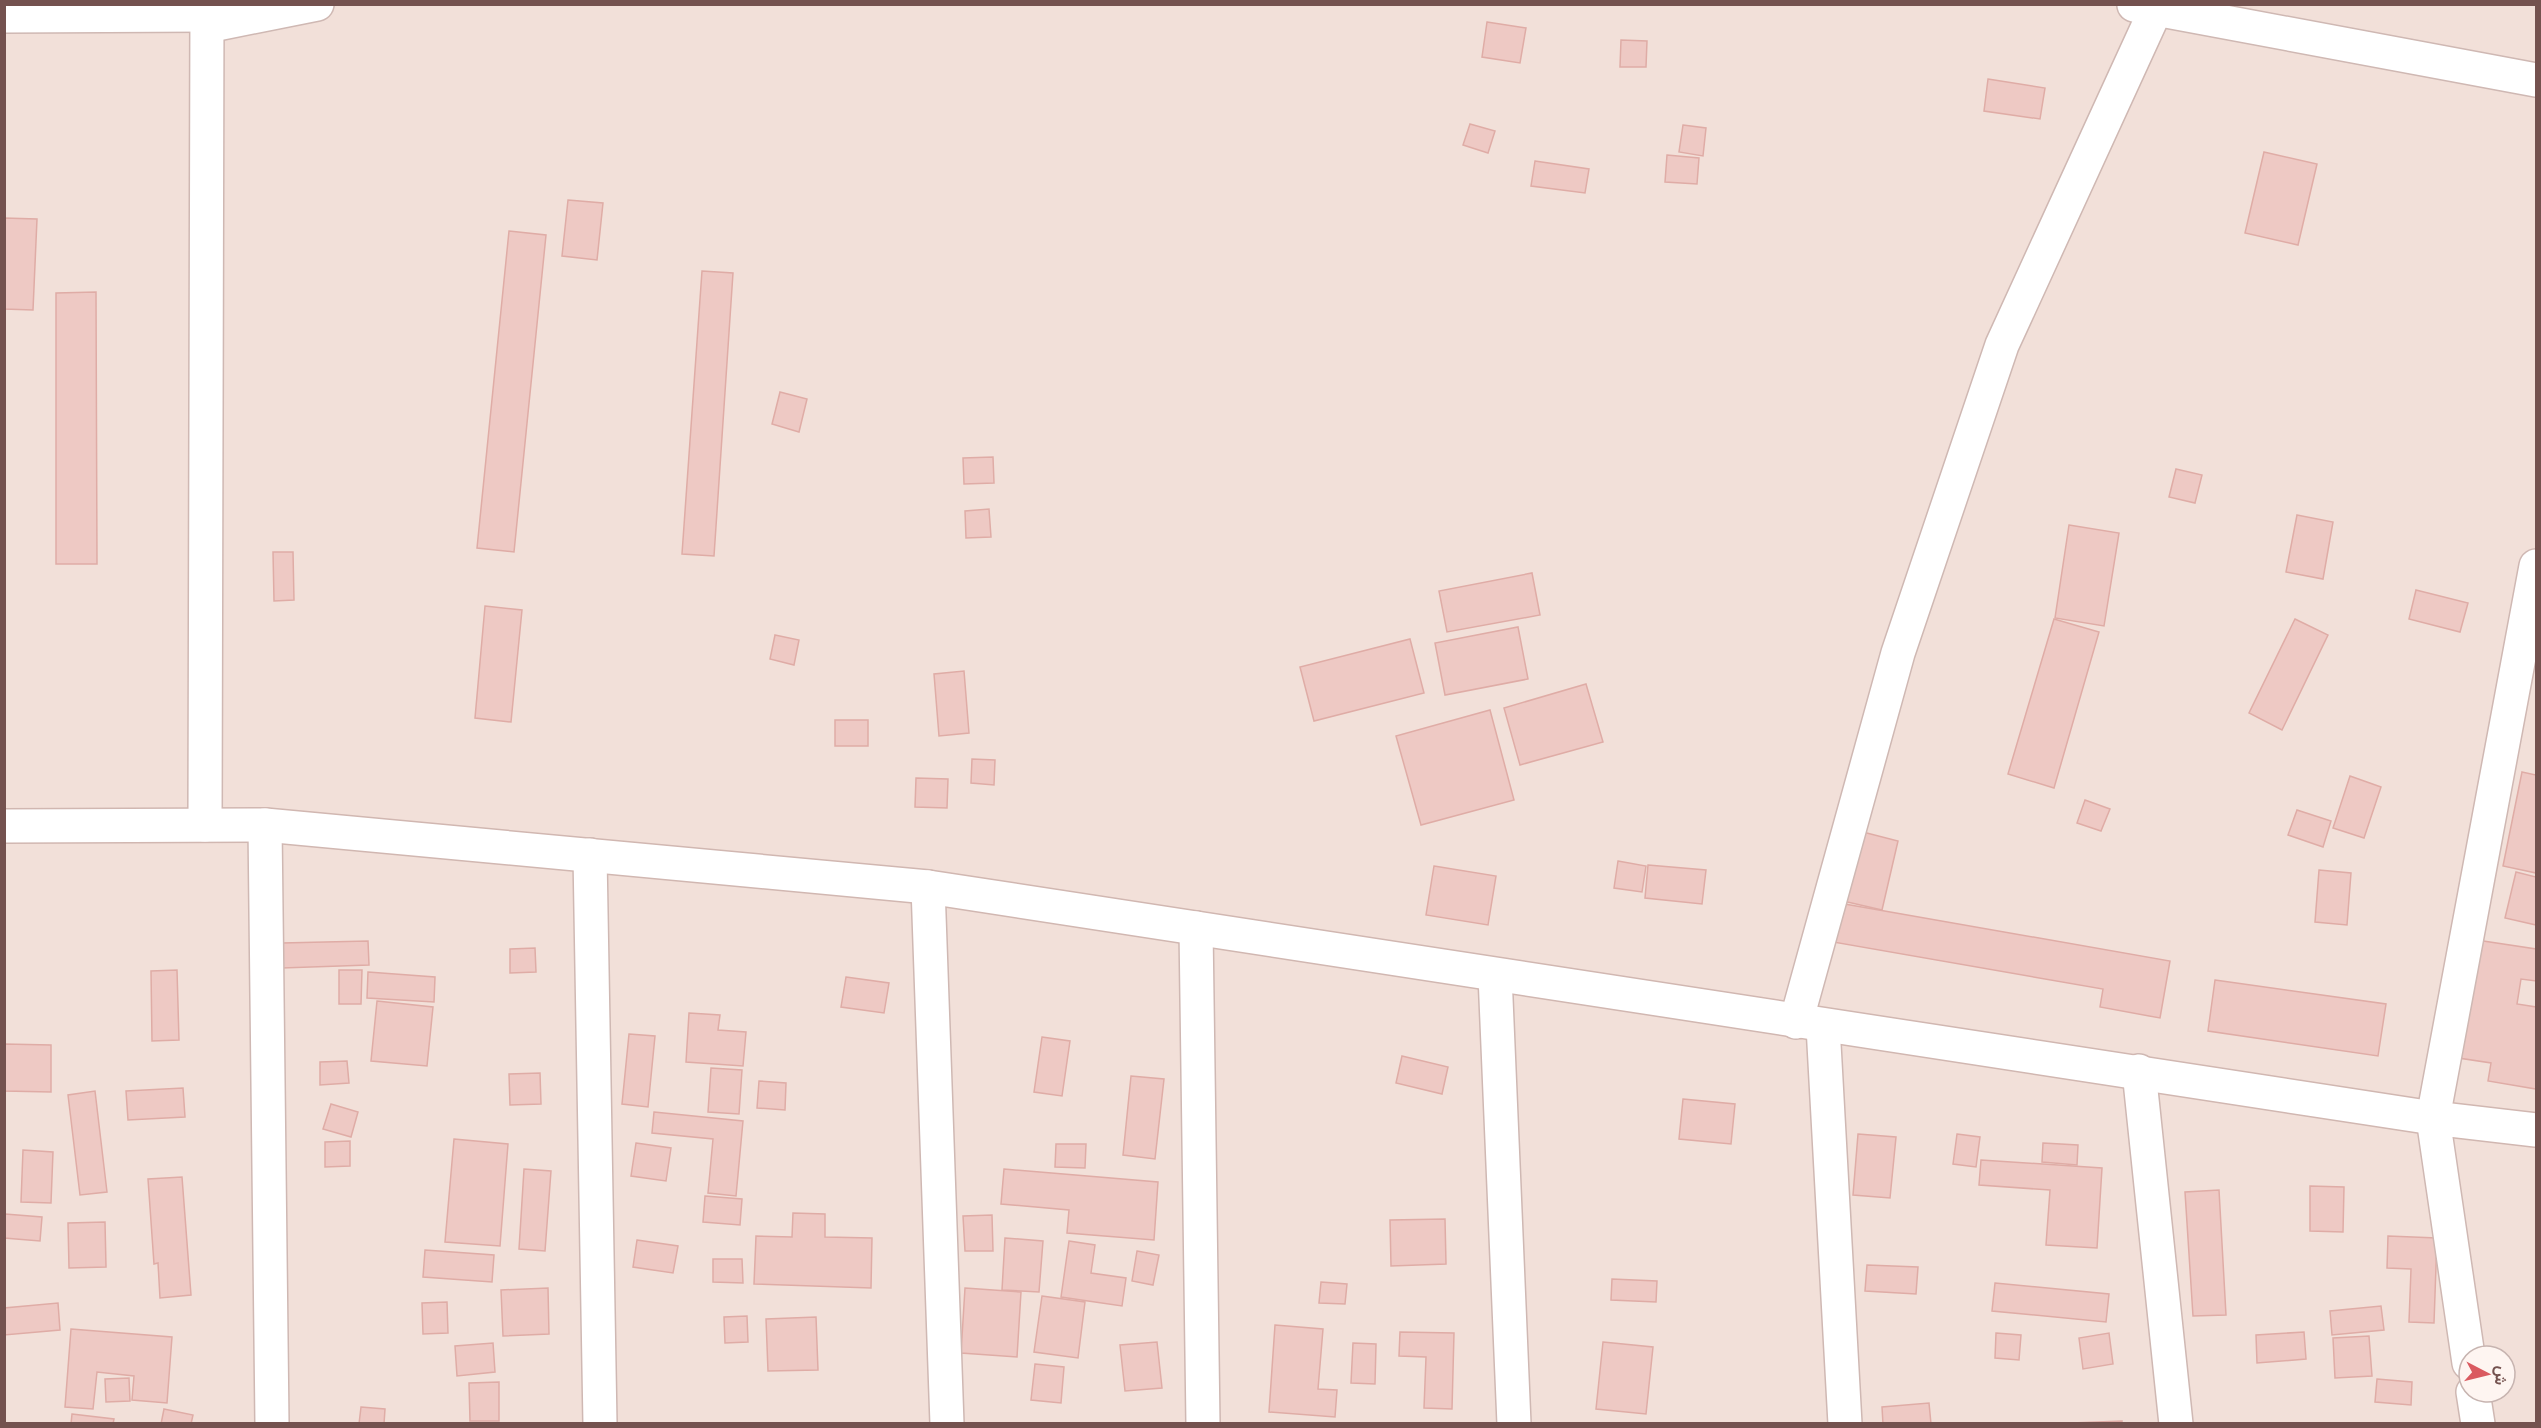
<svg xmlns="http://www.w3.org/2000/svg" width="2541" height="1428" font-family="'Titillium Web',Vazirmatn,sans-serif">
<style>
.residential{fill:#f2e0d9;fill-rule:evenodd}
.building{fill:#eec9c4;stroke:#dfaca6;stroke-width:1.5}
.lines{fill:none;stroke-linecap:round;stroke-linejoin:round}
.minor-casing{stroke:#cfb8b3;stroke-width:36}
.tertiary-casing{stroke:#cfb8b3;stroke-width:36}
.secondary-casing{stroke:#d1b7b1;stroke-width:36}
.minor{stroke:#fff;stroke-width:33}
.tertiary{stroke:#fff;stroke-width:33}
.secondary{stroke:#fff;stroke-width:33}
</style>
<rect width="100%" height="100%" fill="#fbf0ea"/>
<path class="residential" d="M5,5H2536V1423L5,1424ZM2469,1356H2505V1392H2469Z"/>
<g class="building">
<polygon points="1487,22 1526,28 1520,63 1482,57"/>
<polygon points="1621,40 1647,41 1646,67 1620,67"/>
<polygon points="1988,79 2045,88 2040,119 1984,111"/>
<polygon points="1470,124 1495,131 1488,153 1463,145"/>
<polygon points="1683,125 1706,128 1703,156 1679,152"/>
<polygon points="2264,152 2317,164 2298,245 2245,233"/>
<polygon points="1667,155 1699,158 1697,184 1665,182"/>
<polygon points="1535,161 1589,169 1585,193 1531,186"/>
<polygon points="568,200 603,203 597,260 562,256"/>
<polygon points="4,218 37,219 33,310 4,309"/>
<polygon points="509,231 546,235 514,552 477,548"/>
<polygon points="702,271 733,273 714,556 682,554"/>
<polygon points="96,292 97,564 56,564 56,293"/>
<polygon points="780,392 807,399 799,432 772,424"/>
<polygon points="993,457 994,483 964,484 963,458"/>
<polygon points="2176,469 2202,475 2195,503 2169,497"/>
<polygon points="989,509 991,537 966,538 965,511"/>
<polygon points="2297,515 2333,522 2323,579 2286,572"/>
<polygon points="2069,525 2119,533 2104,626 2055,618"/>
<polygon points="273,552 293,552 294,600 274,601"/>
<polygon points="1532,573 1540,615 1447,632 1439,591"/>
<polygon points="2416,590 2468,603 2460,632 2409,619"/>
<polygon points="485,606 522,610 511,722 475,718"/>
<polygon points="2054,619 2099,632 2054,788 2008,774"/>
<polygon points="2295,619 2328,635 2282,730 2249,713"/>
<polygon points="1518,627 1528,679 1445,695 1435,643"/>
<polygon points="775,635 799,640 794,665 770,659"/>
<polygon points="1410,639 1424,693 1314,721 1300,667"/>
<polygon points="964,671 969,733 939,736 934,674"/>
<polygon points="1586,684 1603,742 1520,765 1504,708"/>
<polygon points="1490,710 1514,800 1421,825 1396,736"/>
<rect x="835" y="720" width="33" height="26"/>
<polygon points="972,759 995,760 994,785 971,783"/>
<polygon points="2522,772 2536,775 2536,873 2503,866"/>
<polygon points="2350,776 2381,787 2364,838 2333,828"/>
<polygon points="916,778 948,779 947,808 915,807"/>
<polygon points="2085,800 2110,809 2101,831 2077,823"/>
<polygon points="2297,810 2331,821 2323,847 2288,835"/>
<polygon points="1859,831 1898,841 1882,910 1843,901"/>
<polygon points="1618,861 1646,866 1642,892 1614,888"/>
<polygon points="1648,865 1706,870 1702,904 1645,898"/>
<polygon points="1434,866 1496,876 1488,925 1426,915"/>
<polygon points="2319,870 2351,873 2347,925 2315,922"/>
<polygon points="2516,872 2536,877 2536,925 2505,918"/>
<polygon points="1839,903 2170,961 2160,1018 2100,1007 2103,989 1833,942"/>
<polygon points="2470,939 2536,949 2536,981 2521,979 2517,1004 2536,1007 2536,1089 2488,1081 2491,1063 2452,1057"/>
<polygon points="368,941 369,965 282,968 282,943"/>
<polygon points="535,948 536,972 510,973 510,949"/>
<polygon points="177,970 179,1040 152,1041 151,971"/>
<polygon points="339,970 362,970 361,1004 339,1004"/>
<polygon points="368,972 435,977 434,1002 367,998"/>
<polygon points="846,977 889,983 884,1013 841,1007"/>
<polygon points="2215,980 2386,1004 2378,1056 2208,1031"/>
<polygon points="377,1001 433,1007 427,1066 371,1061"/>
<polygon points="689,1013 720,1015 718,1030 746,1032 743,1066 686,1062"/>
<polygon points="629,1034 655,1036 648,1107 622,1104"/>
<polygon points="1042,1037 1070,1041 1062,1096 1034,1092"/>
<polygon points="4,1044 51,1045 51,1092 4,1091"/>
<polygon points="1402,1056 1448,1067 1442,1094 1396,1083"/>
<polygon points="347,1061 349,1083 320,1085 320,1062"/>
<polygon points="711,1068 742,1070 739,1114 708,1112"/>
<polygon points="540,1073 541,1104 510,1105 509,1074"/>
<polygon points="1131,1076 1164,1079 1155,1159 1123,1155"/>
<polygon points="759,1081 786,1083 785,1110 757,1108"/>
<polygon points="183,1088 185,1117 128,1120 126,1091"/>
<polygon points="95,1091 107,1192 80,1195 68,1095"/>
<polygon points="1683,1099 1735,1104 1731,1144 1679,1139"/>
<polygon points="331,1104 358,1112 351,1137 323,1129"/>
<polygon points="654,1112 743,1121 736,1196 708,1193 713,1139 652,1133"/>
<polygon points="1858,1134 1896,1137 1890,1198 1853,1195"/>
<polygon points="1957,1134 1980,1137 1976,1167 1953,1164"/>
<polygon points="454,1139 508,1144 500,1246 445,1242"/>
<polygon points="350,1141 350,1166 325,1167 325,1142"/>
<polygon points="636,1143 671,1148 666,1181 631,1176"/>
<polygon points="2043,1143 2078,1145 2077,1165 2042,1162"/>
<polygon points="1056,1144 1086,1144 1085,1168 1055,1167"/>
<polygon points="23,1150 53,1152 51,1203 21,1202"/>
<polygon points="1981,1160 2102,1168 2097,1248 2046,1245 2050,1190 1979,1185"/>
<polygon points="524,1169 551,1171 545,1251 519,1249"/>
<polygon points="1004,1169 1158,1182 1154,1240 1067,1233 1069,1210 1001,1204"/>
<polygon points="182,1177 191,1295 160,1298 158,1263 154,1264 148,1179"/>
<polygon points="2310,1186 2344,1187 2343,1232 2310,1231"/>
<polygon points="2219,1190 2226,1315 2193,1316 2185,1192"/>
<polygon points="705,1196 742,1199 740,1225 703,1222"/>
<polygon points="793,1213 825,1214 825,1237 872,1238 871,1288 754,1284 756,1236 792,1237"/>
<polygon points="5,1214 42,1217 40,1241 4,1238"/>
<polygon points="992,1215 993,1251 965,1251 963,1216"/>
<polygon points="1445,1219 1446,1264 1391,1266 1390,1220"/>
<polygon points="105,1222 106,1267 69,1268 68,1223"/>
<polygon points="2388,1236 2437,1238 2434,1323 2409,1322 2411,1269 2387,1268"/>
<polygon points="1005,1238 1043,1241 1039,1292 1002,1290"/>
<polygon points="637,1240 678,1246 673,1273 633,1267"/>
<polygon points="1069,1241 1095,1245 1091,1273 1126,1278 1122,1306 1061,1297"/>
<polygon points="425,1250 494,1255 492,1282 423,1277"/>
<polygon points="1137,1251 1159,1255 1153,1285 1132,1281"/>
<polygon points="713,1259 742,1259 743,1283 713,1282"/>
<polygon points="1867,1265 1918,1267 1916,1294 1865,1291"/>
<polygon points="1612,1279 1657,1281 1656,1302 1611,1300"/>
<polygon points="1321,1282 1347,1284 1345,1304 1319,1303"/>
<polygon points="1995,1283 2109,1294 2106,1322 1992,1311"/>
<polygon points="548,1288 549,1334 503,1336 501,1290"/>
<polygon points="965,1288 1021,1292 1017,1357 961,1353"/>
<polygon points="1042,1296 1085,1302 1078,1358 1034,1352"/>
<polygon points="447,1302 448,1333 423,1334 422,1303"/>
<polygon points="58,1303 60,1330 4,1335 4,1308"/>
<polygon points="2381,1306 2384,1330 2332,1335 2330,1311"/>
<polygon points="747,1316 748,1342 725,1343 724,1317"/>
<polygon points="816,1317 818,1370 768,1371 766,1319"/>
<polygon points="1275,1325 1323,1329 1318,1389 1337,1390 1335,1417 1269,1412"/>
<polygon points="71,1329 172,1337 167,1403 132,1400 134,1376 97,1372 93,1409 65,1407"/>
<polygon points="1400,1332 1454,1333 1452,1409 1424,1408 1426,1357 1399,1356"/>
<polygon points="2304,1332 2306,1359 2257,1363 2256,1335"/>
<polygon points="1996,1333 2021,1335 2019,1360 1995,1358"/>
<polygon points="2109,1333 2113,1364 2083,1369 2079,1338"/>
<polygon points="2369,1336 2372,1376 2335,1378 2333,1338"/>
<polygon points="1157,1342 1162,1388 1125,1391 1120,1345"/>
<polygon points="1603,1342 1653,1347 1646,1414 1596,1409"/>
<polygon points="493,1343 495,1372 457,1376 455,1346"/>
<polygon points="1353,1343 1376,1344 1375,1384 1351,1383"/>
<polygon points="1035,1364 1064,1367 1061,1403 1031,1400"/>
<polygon points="129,1378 130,1401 106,1402 105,1379"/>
<polygon points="2377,1379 2412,1382 2411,1405 2375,1402"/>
<polygon points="499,1382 499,1421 470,1421 469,1383"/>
<polygon points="1929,1403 1931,1424 1883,1424 1882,1407"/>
<polygon points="361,1407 385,1409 384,1424 359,1424"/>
<polygon points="164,1409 193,1415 191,1424 161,1424"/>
<polygon points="72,1414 114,1419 113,1424 71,1424"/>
<polygon points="2122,1421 2122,1424 2072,1424 2072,1423"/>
</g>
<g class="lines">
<defs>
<g id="minor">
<polyline points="2134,5 2536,80"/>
<polyline points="4,16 207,15"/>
<polyline points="207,26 317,4"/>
<polyline points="205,825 207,4"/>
<polyline points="265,825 272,1424"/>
<polyline points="590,855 600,1424"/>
<polyline points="928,887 947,1424"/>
<polyline points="1196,928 1203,1424"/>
<polyline points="1495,975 1514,1424"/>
<polyline points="1796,1022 1898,653 2002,345 2156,9"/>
<polyline points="1823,1026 1845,1424"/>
<polyline points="2139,1071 2176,1424"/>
<polyline points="2433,1118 2469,1363"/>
<polyline points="2473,1392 2478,1424"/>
</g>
<polyline id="tertiary" points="2433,1118 2536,566"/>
<polyline id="secondary" points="4,826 265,825 928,887 2433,1118 2536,1130"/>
</defs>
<use href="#minor" class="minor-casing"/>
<use href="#tertiary" class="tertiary-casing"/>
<use href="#secondary" class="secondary-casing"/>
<use href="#minor" class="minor"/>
<use href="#tertiary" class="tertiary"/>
<use href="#secondary" class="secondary"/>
</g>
<rect width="2541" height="1428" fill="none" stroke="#74524f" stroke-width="12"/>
<g transform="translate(2487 1374) rotate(97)"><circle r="28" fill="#fef5f1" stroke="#c7b4b0" stroke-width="1.5"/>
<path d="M0-4.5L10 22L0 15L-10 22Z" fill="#da5a60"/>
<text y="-9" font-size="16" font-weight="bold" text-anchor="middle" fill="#74524f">ش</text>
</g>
</svg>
